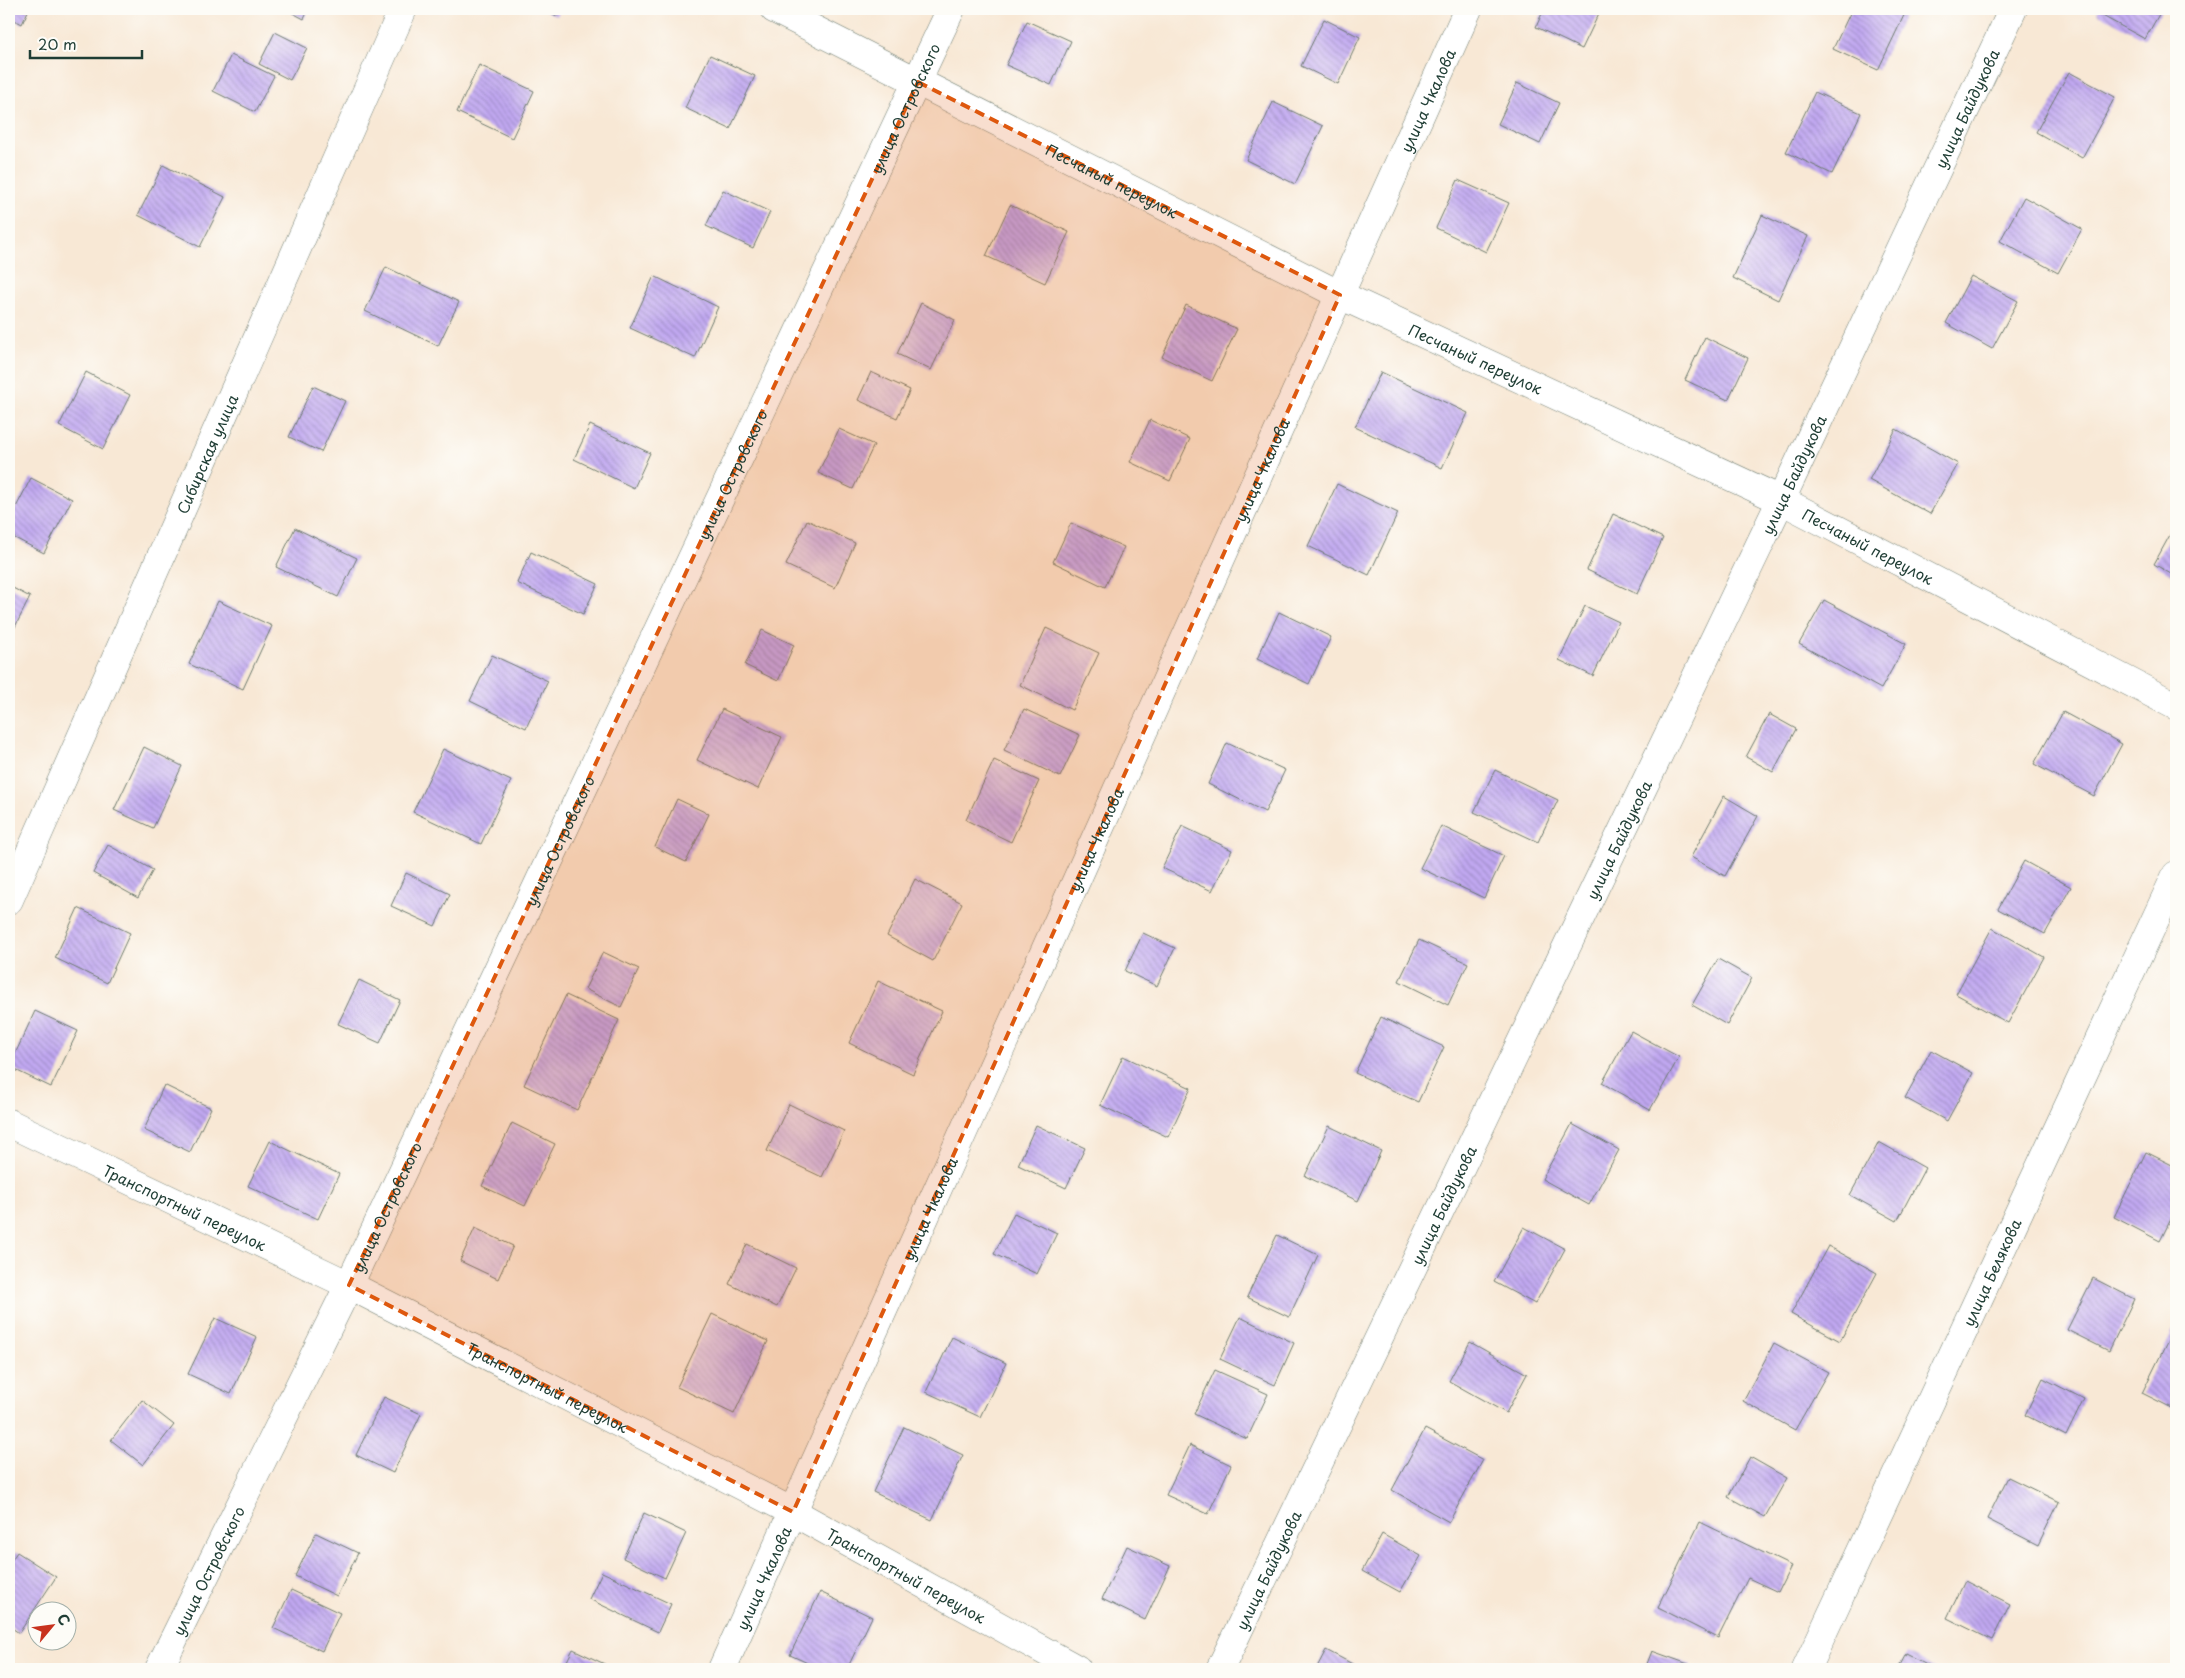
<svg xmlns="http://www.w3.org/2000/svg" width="2185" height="1678" font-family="'Playpen Sans',sans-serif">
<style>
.building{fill:url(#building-back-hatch)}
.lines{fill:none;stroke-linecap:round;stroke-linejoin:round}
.street-casing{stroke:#6b796c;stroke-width:29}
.street{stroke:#fff;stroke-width:28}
.marked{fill:#de580e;fill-opacity:0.2;stroke:#de580e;stroke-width:4;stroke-dasharray:10 6;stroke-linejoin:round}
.labels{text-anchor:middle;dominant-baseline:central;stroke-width:4.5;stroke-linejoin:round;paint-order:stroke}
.street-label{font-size:15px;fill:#1f3d34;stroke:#fdfcf7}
</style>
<defs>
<pattern id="building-back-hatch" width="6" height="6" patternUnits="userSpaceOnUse" patternTransform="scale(1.25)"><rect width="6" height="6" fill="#c1a8f1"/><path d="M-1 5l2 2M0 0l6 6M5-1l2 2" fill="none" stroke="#9c8ac4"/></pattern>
</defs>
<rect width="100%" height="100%" fill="#fdfcf7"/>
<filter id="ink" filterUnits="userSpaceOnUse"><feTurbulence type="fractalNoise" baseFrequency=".02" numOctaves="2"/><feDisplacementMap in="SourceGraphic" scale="10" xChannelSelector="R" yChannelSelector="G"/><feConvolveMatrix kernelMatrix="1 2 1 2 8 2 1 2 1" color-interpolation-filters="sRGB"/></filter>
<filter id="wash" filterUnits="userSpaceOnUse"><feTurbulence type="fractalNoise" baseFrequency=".0096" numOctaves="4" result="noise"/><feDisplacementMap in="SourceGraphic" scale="20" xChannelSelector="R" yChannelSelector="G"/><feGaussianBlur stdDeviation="1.12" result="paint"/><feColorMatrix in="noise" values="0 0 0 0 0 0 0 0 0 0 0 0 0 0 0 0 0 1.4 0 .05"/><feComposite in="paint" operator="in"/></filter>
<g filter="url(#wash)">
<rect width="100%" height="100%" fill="#f8e8d5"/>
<g id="blocks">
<g class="building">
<polygon points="9,9 29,9 22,24 9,17"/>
<polygon points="285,9 309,9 304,19"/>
<polygon points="542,9 560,9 557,16"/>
<polygon points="1544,9 1601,9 1582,49 1536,27"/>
<polygon points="1852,9 1907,9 1878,70 1833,49"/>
<polygon points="2099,9 2162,9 2145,39 2097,13"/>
<polygon points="1324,19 1360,37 1338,84 1301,66"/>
<polygon points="1027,21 1071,41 1051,85 1006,65"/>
<polygon points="275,32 307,48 290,80 259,64"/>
<polygon points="231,55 274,76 255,112 213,91"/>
<polygon points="710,55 755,76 730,129 685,108"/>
<polygon points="479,65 534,91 512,138 457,112"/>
<polygon points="2069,72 2115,97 2082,158 2036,132"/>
<polygon points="1517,83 1559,103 1540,144 1498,124"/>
<polygon points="1815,92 1861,113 1832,174 1786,152"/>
<polygon points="1273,102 1323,126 1295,184 1246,160"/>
<polygon points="163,165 225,197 200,247 138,215"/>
<polygon points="1458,180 1509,203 1486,252 1436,228"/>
<polygon points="723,190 770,212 753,248 706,226"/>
<polygon points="2024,197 2082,229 2058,273 2000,241"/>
<polygon points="1010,205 1069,232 1045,283 986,256"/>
<polygon points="1762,215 1808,236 1778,300 1733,278"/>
<polygon points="386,267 459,302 438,346 365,311"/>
<polygon points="654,276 718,307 695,358 630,328"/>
<polygon points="1971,276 2018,301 1992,349 1946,323"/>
<polygon points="921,303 955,320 931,370 897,354"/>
<polygon points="1186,305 1237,329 1212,381 1162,357"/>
<polygon points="1705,337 1748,358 1728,400 1685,380"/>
<polygon points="86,372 130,395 103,449 59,426"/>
<polygon points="871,372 910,390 897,418 858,400"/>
<polygon points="1381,372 1468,413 1442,468 1355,427"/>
<polygon points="313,386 345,401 321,452 289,437"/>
<polygon points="1150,420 1190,439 1170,481 1130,462"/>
<polygon points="590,425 650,453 634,488 574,459"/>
<polygon points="839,429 874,445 853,489 818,473"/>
<polygon points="1896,429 1958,464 1930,514 1869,480"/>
<polygon points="31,478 72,499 44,553 9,535 9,521"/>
<polygon points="1337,484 1398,513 1369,575 1308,546"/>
<polygon points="1613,514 1663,538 1637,594 1587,570"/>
<polygon points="807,520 855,543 835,588 786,565"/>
<polygon points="1071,523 1124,547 1105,587 1053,562"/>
<polygon points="2176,524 2176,577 2154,564"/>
<polygon points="295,528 357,558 338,597 276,567"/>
<polygon points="531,552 598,584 583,614 517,583"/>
<polygon points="9,586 30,597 9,639"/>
<polygon points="1824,600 1906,644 1881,689 1799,644"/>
<polygon points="218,601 272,626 243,689 189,664"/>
<polygon points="1585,606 1619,622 1593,676 1559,660"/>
<polygon points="1279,612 1331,637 1309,684 1257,659"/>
<polygon points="1046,628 1099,653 1072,710 1020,685"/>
<polygon points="762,630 794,645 778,681 745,665"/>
<polygon points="492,655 548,681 526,728 470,701"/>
<polygon points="722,709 782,737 758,789 697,760"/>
<polygon points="1024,709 1080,735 1060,777 1004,750"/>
<polygon points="2063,712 2122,744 2094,796 2034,764"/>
<polygon points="1769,714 1796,729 1773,772 1746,757"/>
<polygon points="1227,743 1285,770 1265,812 1208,784"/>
<polygon points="144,747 182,766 153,828 114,810"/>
<polygon points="443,749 511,781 481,844 413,812"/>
<polygon points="994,760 1039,781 1011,842 966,820"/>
<polygon points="1495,770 1558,800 1538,842 1474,812"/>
<polygon points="1724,796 1758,816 1725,876 1691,857"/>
<polygon points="677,799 709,814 686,862 655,847"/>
<polygon points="1182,826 1232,850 1212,891 1162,868"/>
<polygon points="1441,826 1504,856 1484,898 1420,868"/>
<polygon points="108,845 153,870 138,898 93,873"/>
<polygon points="2024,861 2071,887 2045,934 1998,909"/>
<polygon points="406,873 450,894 435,926 391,906"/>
<polygon points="915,879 962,903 933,961 887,936"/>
<polygon points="78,908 130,933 107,983 55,958"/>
<polygon points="1992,928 2044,957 2008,1023 1956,994"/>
<polygon points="1143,933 1175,948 1157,986 1125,971"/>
<polygon points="1419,940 1468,963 1448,1005 1399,981"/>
<polygon points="603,952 639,969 621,1007 585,989"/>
<polygon points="1718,959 1752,978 1727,1025 1692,1005"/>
<polygon points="359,980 400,1000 380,1043 338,1024"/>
<polygon points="878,981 942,1011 913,1074 849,1043"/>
<polygon points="566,995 619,1020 577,1110 524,1085"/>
<polygon points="35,1011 78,1031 51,1087 9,1067"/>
<polygon points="1381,1017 1444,1047 1418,1102 1355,1073"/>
<polygon points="1631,1031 1679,1057 1650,1110 1602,1083"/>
<polygon points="1931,1050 1973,1073 1947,1121 1905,1098"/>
<polygon points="1123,1056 1191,1088 1168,1137 1100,1105"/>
<polygon points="164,1085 211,1108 190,1152 144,1130"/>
<polygon points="789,1104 844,1131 822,1177 767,1151"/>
<polygon points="512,1123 555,1144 525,1206 482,1186"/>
<polygon points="1572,1124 1619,1150 1589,1205 1542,1179"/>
<polygon points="1036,1125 1085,1148 1066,1188 1018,1165"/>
<polygon points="1329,1126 1381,1151 1358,1201 1305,1176"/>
<polygon points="270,1141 339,1174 318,1219 248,1186"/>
<polygon points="1879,1142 1925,1168 1897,1221 1850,1195"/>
<polygon points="2146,1152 2176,1167 2176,1209 2160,1241 2114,1217"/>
<polygon points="1014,1213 1057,1233 1037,1274 994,1254"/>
<polygon points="1524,1227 1565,1249 1535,1304 1494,1282"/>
<polygon points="475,1228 513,1246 498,1279 460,1261"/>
<polygon points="1277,1235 1318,1255 1289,1317 1247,1297"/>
<polygon points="747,1244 796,1268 777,1307 729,1284"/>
<polygon points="1828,1246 1877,1273 1840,1341 1791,1314"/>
<polygon points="2093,1278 2134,1299 2109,1351 2067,1330"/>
<polygon points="712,1314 768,1341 734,1414 677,1387"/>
<polygon points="1240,1317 1294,1343 1275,1385 1220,1359"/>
<polygon points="215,1318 257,1337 231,1394 188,1374"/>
<polygon points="2174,1328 2176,1329 2176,1410 2142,1393"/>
<polygon points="952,1337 1006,1363 980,1417 926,1392"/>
<polygon points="1470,1342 1527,1374 1506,1413 1449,1381"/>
<polygon points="1774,1343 1828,1372 1795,1430 1743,1401"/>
<polygon points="1215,1370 1268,1394 1247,1439 1194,1414"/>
<polygon points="2043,1378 2084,1399 2066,1436 2025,1415"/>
<polygon points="384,1397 421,1414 393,1473 356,1455"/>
<polygon points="142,1400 174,1425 143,1465 111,1440"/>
<polygon points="904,1427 963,1455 932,1520 873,1492"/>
<polygon points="1425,1429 1483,1460 1449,1522 1392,1490"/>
<polygon points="1190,1445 1231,1465 1208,1514 1166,1495"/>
<polygon points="1750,1457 1787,1478 1765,1517 1728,1497"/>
<polygon points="2008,1477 2059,1502 2038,1545 1987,1519"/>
<polygon points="644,1513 686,1533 665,1578 623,1558"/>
<polygon points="1700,1522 1791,1566 1778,1592 1748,1578 1718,1638 1658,1608"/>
<polygon points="316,1533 358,1553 337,1596 295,1576"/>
<polygon points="1382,1534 1421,1556 1400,1592 1362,1571"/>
<polygon points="1127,1546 1170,1566 1145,1620 1102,1599"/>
<polygon points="17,1552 56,1577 19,1633 9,1626 9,1564"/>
<polygon points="602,1572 671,1604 658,1632 589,1599"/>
<polygon points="1965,1581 2010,1604 1992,1640 1947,1618"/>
<polygon points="291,1590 340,1613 322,1651 273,1628"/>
<polygon points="820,1592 872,1617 847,1669 821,1669 790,1655"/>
<polygon points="573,1649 615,1669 563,1669"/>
<polygon points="1326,1650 1362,1669 1316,1669"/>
<polygon points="1652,1651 1691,1665 1689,1669 1645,1669"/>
<polygon points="1906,1654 1936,1669 1898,1669"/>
</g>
</g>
</g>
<g filter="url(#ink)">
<use href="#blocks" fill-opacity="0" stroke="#6b796c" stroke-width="1"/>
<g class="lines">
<defs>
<g id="street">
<path id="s1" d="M774,9L1340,295L1781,500L2176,706"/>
<path id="s2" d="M9,900L403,9"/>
<path id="s3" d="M9,1123L349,1285L793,1512L1077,1669"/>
<path id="s4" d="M159,1669L349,1285L951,9"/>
<path id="s5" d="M722,1669L1468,9"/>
<path id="s6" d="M1220,1669L1781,500L2013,9"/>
<path id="s7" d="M1806,1669L2176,875"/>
</g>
</defs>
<use href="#street" class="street-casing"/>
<use href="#street" class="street"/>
</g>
</g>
<path class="marked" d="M918,82L1340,295L793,1512L349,1285Z"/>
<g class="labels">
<g class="street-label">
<text stroke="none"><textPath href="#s5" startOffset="1720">улица Чкалова</textPath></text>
<text stroke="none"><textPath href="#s4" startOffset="1730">улица Островского</textPath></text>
<text stroke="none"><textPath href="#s6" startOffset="1730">улица Байдукова</textPath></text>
<text stroke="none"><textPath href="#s1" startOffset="379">Песчаный переулок</textPath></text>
<text stroke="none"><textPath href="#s1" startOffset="784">Песчаный переулок</textPath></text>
<text stroke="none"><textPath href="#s2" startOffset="488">Сибирская улица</textPath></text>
<text stroke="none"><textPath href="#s5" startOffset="1315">улица Чкалова</textPath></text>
<text stroke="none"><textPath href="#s6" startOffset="1325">улица Байдукова</textPath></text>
<text stroke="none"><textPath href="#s4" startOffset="1325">улица Островского</textPath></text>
<text stroke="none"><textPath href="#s1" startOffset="1219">Песчаный переулок</textPath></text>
<text stroke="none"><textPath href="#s5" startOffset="910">улица Чкалова</textPath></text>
<text stroke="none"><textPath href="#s6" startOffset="920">улица Байдукова</textPath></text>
<text stroke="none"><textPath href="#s4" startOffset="920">улица Островского</textPath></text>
<text stroke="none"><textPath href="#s6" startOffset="515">улица Байдукова</textPath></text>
<text stroke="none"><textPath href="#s3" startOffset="195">Транспортный переулок</textPath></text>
<text stroke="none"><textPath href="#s4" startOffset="515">улица Островского</textPath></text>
<text stroke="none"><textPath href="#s5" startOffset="505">улица Чкалова</textPath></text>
<text stroke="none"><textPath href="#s7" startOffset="438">улица Белякова</textPath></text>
<text stroke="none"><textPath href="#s3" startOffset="600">Транспортный переулок</textPath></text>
<text stroke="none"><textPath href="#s6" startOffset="110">улица Байдукова</textPath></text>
<text stroke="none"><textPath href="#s4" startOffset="110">улица Островского</textPath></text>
<text stroke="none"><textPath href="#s3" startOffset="1005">Транспортный переулок</textPath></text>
<text stroke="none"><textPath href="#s5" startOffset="100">улица Чкалова</textPath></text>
</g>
</g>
<rect width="2185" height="1678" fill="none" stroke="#fdfcf7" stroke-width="30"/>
<g transform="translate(52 1626) rotate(61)"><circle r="24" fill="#fdfcf7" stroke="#a4b0a9"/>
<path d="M0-4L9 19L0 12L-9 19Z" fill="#c8321e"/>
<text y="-8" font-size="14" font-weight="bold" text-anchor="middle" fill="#1f3d34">С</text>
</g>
<path d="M30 50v8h112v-8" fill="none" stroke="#1f3d34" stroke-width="2.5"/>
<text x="38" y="50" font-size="15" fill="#1f3d34" stroke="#fdfcf7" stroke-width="4" paint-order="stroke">20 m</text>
</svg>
